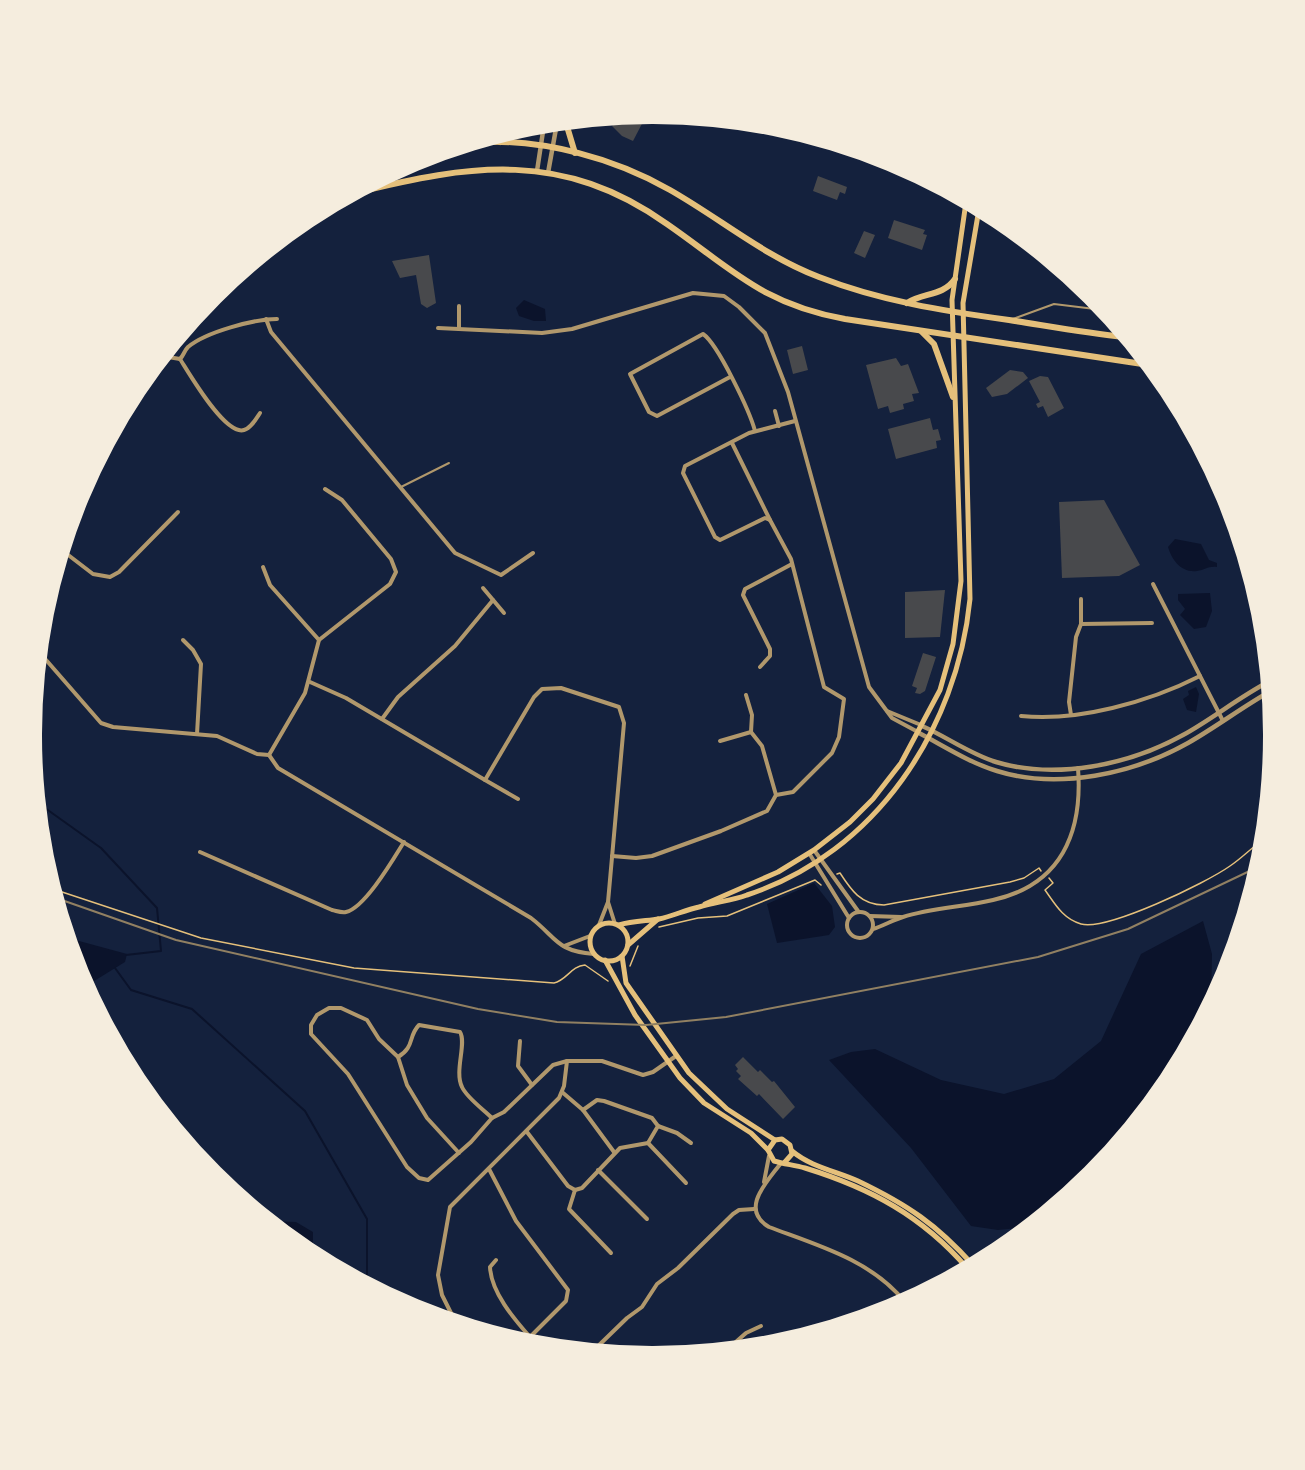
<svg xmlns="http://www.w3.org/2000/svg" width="1305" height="1470" font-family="Quicksand,sans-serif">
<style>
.water{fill:#0b132b}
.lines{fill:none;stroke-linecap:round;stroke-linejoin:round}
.stream{stroke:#0b132b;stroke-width:2}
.building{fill:#48494c}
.path{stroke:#e5c07b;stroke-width:1.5}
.service{stroke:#b1986c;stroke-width:2}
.minor{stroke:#b1986c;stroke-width:4}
.tertiary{stroke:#b1986c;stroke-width:4.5}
.secondary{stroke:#e5c07b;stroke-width:5}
.trunk{stroke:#e5c07b;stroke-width:6}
.rail{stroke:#918062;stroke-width:2}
</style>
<rect width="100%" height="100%" fill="#14213d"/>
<g class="water">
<polygon points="524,300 545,309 546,321 534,321 519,316 516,308"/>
<path d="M1175,539L1201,544L1209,560L1217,563V567C1208,566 1205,570 1197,571C1181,573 1172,560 1168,547Z"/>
<polygon points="1210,593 1212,611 1206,627 1194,629 1180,615 1185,609 1178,600 1178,594"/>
<polygon points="1196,687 1199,694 1196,712 1187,710 1183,699 1189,695 1188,691"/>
<polygon points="814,883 832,906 835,927 829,935 777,943 767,904"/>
<polygon points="1203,921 1212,954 1211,1001 1169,1080 1091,1174 1027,1227 998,1230 971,1226 911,1148 829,1060 851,1052 875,1049 941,1080 1004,1094 1054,1079 1101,1041 1141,954"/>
<polygon points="68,938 127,954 125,962 86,986 79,972"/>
<polygon points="270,1221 296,1222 313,1232 313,1254"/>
</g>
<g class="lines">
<g class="stream">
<polyline points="38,803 101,848 157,908 161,951 126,955"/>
<polyline points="115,968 131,990 192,1009 305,1111 367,1219 367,1283"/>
</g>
</g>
<g class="building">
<polygon points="646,116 633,141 622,136 612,126 622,117"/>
<polygon points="818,176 847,187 845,194 840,192 837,200 813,191"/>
<polygon points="894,220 925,230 923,234 927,235 922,250 888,238"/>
<polygon points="864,231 875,235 865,258 854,253"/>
<polygon points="429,255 436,303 427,308 421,304 416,275 400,278 392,261"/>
<polygon points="802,346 808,370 793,374 787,350"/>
<polygon points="896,358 901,366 908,364 919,393 912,394 914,401 903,404 904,409 890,413 888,406 878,409 866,365"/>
<polygon points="1010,370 1023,372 1028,378 1007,394 992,397 986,388"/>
<polygon points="1040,376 1048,377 1064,408 1048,417 1043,406 1038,408 1036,404 1040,402 1029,381"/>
<polygon points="930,418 933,430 938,429 941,440 936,441 937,448 896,459 888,429"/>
<polygon points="1104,500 1140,565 1119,576 1062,578 1059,502"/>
<polygon points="945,590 940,637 905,638 905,592"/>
<polygon points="923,653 936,657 925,691 920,694 915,693 917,688 912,686"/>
<polygon points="743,1057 758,1072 760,1070 772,1082 774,1081 795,1107 783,1119 759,1094 757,1096 738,1079 741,1076 736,1071 738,1069 735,1065"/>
</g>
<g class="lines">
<g class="path">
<path d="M837,874L840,873C851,890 861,905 884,905L1010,882L1024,878L1039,868L1041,871"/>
<path d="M1049,878L1053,883L1045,890C1055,904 1063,919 1081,924C1107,931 1206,883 1230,866C1242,858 1251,848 1263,840"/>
<path d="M53,889L201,938L354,968L554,983C567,980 571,966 585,965L608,981"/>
<polyline points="659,927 698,918 727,916 815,880 821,885"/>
<polyline points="630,966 638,946"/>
</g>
<g class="service">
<polyline points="1013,319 1054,304 1103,310"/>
<polyline points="401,487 449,463"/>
</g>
<g class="minor">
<polyline points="459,306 459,329"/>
<polyline points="266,319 271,332 455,553 501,575 533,553"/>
<polyline points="438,328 542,333 572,329 693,293 724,296 739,307 765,333 788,392 869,687 892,718 918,732"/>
<path d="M180,359C189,373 225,436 244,430C251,428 256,419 260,413"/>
<path d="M180,359C184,355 184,351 188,347C206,332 254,319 277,319"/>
<polyline points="158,364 168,357 180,359"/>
<path d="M730,377L657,416L649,412L630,374L703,334C718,344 750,412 755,431"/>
<polyline points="131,400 140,385"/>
<polyline points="775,411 779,426"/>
<polyline points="732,443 770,520"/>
<polyline points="63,551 93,574 110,577 119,572 178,512"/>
<polyline points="263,567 270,585 319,640"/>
<polyline points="1153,584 1223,721"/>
<polyline points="483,588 504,613"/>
<polyline points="1081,624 1152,623"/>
<polyline points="183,640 193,650 201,664 197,734"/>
<path d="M40,653L101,723L113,727L217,736L257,754L269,755L278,768L531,918C557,938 556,951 594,954"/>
<polyline points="760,667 770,656 770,649 743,595 745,589 792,564"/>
<polyline points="310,682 346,698 485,780 534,697 542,689 561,688 619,707 624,723 609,891 608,902 599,925"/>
<polyline points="746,695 752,715 751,732 762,746 776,795"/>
<polyline points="887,711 921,725"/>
<polyline points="1071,715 1069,702 1076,637 1081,624 1081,599"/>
<path d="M1021,716C1077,722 1149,702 1200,676"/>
<polyline points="382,719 398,697 455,646 493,600"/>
<polyline points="720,741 751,732"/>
<polyline points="269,755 305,693 319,640 390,584 396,572 391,559 342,500 325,489"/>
<polyline points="485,780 518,799"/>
<polyline points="814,850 858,911"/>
<path d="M200,852L332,910C337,911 341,913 346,912C365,908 394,858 404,842"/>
<polyline points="809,853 849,918"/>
<polyline points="612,856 636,858 652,856 721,831 767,811 776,795 793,792 832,753 839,737 844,699 824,687 791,559 770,520 765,518 720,540 715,537 683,473 685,466 749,433 795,421"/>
<polyline points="608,902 615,924"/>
<circle cx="860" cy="925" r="13"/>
<polyline points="870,916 901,917"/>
<path d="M873,929C883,926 893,920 903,917C931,908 964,907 993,900C1061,885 1083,833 1078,768"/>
<polyline points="564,946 590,936"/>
<polyline points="520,1041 518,1066 532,1085"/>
<path d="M398,1057C415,1047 408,1036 419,1025L460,1032C467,1043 454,1071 462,1087C467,1098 483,1109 492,1118"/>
<polyline points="562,1092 583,1110 614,1152"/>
<polyline points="658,1126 677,1133 691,1143"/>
<polyline points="527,1132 568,1186 575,1190 582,1188 620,1148 648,1143 658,1126 652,1118 604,1101 597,1100 583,1110"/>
<polyline points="648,1143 686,1183"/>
<polyline points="459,1153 427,1118 407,1085 398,1057 379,1039 367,1020 341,1008 329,1008 317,1015 311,1025 311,1034 348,1074 407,1167 419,1178 428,1180 471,1142 492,1118 504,1112 553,1065 567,1061 602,1061 643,1075 653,1072 676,1056"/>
<path d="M781,1163C767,1182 739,1209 769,1227C817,1245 871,1260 904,1301"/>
<polyline points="489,1169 516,1221 568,1290 566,1301 525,1342"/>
<polyline points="598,1170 647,1219"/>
<polyline points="764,1182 769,1156"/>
<polyline points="575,1190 569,1209 611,1253"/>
<path d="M496,1260L490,1267C491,1292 514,1319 530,1337"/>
<polyline points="455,1321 442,1295 438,1275 450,1207 559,1098 564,1086 567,1061"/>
<polyline points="729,1348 746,1333 761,1326"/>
<polyline points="594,1350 627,1318 642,1307 657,1284 678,1268 733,1214 739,1210 754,1209"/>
</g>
<g class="tertiary">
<polyline points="537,171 544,125"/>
<polyline points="548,173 557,123"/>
<path d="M922,726C947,737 970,754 996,762C1056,780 1129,765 1183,735C1212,719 1238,698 1268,682"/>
<path d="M919,733C944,746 970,763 997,771C1058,790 1133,774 1188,743C1216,727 1241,708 1269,692"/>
</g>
<g class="secondary">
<polyline points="705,904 778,872 814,850 850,822 873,799 901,763 940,690 953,644 961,581 952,300 966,202"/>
<circle cx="609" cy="942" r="19"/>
<path d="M619,925C632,921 646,921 659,919C673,916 685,910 699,907C715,902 731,901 747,895C876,853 957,729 970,599L963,303L979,209"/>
<polyline points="628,945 658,919"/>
<polyline points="622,956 626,983 689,1073 727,1109 775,1140"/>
<polyline points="605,960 635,1015 680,1078 704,1103 751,1133 768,1150"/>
<path d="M792,1151C811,1167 836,1171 858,1181C908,1205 936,1224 973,1265"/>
<path d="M785,1162L792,1154L790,1145L782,1139L775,1140L768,1150L774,1161C784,1164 794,1165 805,1168C870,1188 922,1216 967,1268"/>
</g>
<g class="trunk">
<polyline points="566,123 575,153"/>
<polyline points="511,132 520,129"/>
<path d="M479,142C544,139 614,158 670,190C721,219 764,256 819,277C880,301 944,311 1009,320C1048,326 1086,333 1125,337"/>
<polyline points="500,142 507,133"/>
<path d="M355,193C471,164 563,150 667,224C732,269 762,304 845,319L1149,365"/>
<path d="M907,303C924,292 942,297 955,279"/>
<polyline points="922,332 934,344 953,397"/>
</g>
<polyline class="rail" points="56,898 176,940 478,1009 557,1022 646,1025 726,1017 1038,957 1128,929 1258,867"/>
</g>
<path d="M0 0H1305V1470H0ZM652 124H653A610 610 0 0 1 1263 734V736A610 610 0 0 1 653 1346H652A610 610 0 0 1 42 736V734A610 610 0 0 1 652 124Z" fill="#f5edde" fill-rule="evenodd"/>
</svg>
